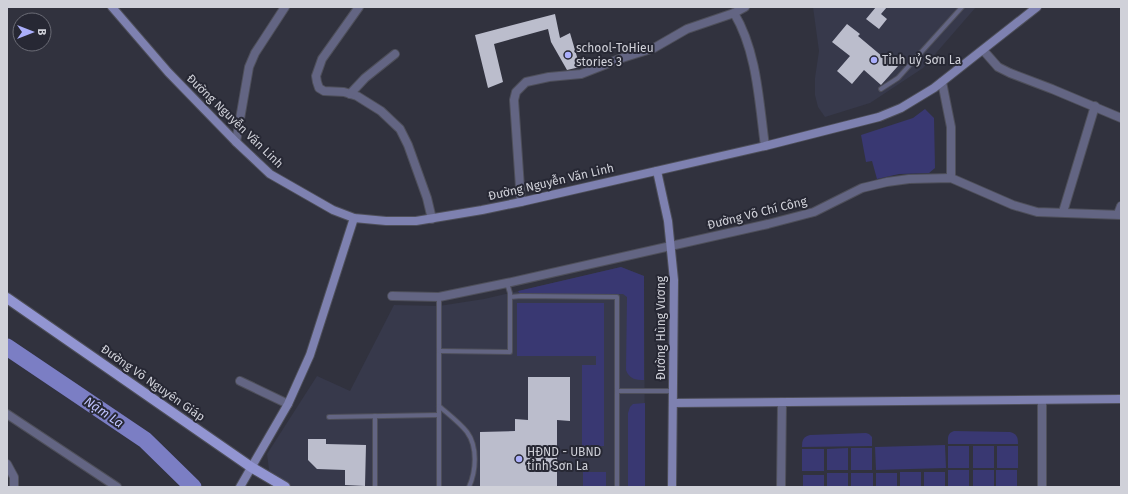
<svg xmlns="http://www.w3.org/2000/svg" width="1128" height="494" font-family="'Fira Sans',sans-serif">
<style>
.built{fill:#37394b}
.green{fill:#393872}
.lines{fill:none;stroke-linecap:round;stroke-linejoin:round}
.river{stroke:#7b7ec4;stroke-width:17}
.building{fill:#bbbdcc}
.lane-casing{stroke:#4e4f5a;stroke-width:6}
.street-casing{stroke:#4e4f5a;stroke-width:10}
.secondary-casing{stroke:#4e4f5a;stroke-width:10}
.primary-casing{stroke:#4e4f5a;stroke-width:12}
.lane{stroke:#636583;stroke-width:4}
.street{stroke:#636583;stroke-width:8}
.secondary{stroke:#7e81b0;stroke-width:8}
.primary{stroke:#9295d2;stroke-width:10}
.poi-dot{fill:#abaffb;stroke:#272834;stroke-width:1.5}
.labels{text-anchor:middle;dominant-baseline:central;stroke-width:4;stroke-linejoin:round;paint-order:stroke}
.poi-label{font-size:12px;fill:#d0d1d9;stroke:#272834;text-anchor:start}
.street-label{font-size:12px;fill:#d0d1d9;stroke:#272834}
.water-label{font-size:13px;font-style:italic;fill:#bfc3fd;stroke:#272834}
</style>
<rect width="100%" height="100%" fill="#31323e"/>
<g class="built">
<polygon points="813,7 976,7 923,68 870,103 825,117 818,107 815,95 815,78 819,51"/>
<polygon points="621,267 644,276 645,487 287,487 270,477 267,454 317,376 350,391 394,305 439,306 484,299"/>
</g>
<g class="green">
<polygon points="925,109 934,118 935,168 929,173 899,174 877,179 872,161 866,162 861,135 913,118"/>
<path d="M621,267L644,276V380C636,380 629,379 626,370L627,297L623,294H520L518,291Z"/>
<polygon points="517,303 604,303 604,446 582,446 582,365 596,365 596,356 517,356"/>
<polygon points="645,403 645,487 628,487 628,413 630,407 633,404"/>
<path d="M954,431L1010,432C1017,434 1018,437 1018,444H948C948,438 947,433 954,431Z"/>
<path d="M866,433L869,434L872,437V446L802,447C802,440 803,437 810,435Z"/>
<polygon points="945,445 946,468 876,470 875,447"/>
<rect x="948" y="446" width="21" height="22"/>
<rect x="973" y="446" width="21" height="22"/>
<rect x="997" y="446" width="21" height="22"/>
<polygon points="848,448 848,470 827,470 827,449"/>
<rect x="851" y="448" width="21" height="22"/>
<rect x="802" y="449" width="22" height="22"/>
<rect x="948" y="470" width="21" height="17"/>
<rect x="973" y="470" width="21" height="17"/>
<rect x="996" y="470" width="21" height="17"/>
<rect x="583" y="472" width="23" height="15"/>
<rect x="900" y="472" width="21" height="15"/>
<rect x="924" y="472" width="21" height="15"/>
<rect x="827" y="473" width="21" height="14"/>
<rect x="851" y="473" width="22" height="14"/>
<rect x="876" y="473" width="21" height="14"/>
<rect x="803" y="475" width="21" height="12"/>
</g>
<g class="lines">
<polyline class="river" points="7,347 145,440 193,487"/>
</g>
<g class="building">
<polygon points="876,7 887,7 881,14 887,19 879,29 866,19"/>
<polygon points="555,14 560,38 570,33 580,67 567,70 551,42 548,29 494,44 503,82 488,88 475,35"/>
<polygon points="847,24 860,34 858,36 883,57 885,55 898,66 881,85 864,70 852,84 837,71 850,56 832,42"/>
<polygon points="528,377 570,377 570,421 557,420 557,487 480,487 480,432 515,431 515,419 528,420"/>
<polygon points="308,439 326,439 326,444 366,445 365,486 345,485 345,470 317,469 308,460"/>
</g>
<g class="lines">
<defs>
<g id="lane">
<polyline points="881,89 898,78 962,7"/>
<polyline points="439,297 439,487"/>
<polyline points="510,297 521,296 617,297 617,487"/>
<polyline points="439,351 510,352 510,293 507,283"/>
<polyline points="617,391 673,391"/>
<path d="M439,406C448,414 459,422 467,432C478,447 476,471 469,487"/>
<polyline points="375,416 375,487"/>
<polyline points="329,417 439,415"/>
</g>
<g id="street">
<polyline points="359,7 322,59 316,76 317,82 319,88 324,91 344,92 357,96 381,111 400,129 408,145 427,198 432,219"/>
<path d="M734,13C757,51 759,102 765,146"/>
<polyline points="983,50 998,67 1010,73 1052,89 1121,118"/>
<polyline points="942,82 951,127 951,178"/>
<polyline points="350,94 365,78 395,54"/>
<polyline points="236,142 249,67 255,53 285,7"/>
<polyline points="521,202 514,100 516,92 526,82 549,77 581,74 622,58 654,48 687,29 734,13 745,7"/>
<polyline points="1063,212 1095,106"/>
<polyline points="1118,214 1121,206"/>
<polyline points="392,296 439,297 507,283 768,224 814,212 862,188 887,182 909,179 951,178 1013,205 1037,212 1121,215"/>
<polyline points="240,381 288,404"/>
<polyline points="1042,400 1042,487"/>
<polyline points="7,414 117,487"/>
<polyline points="7,464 14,477 14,487"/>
<polyline points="781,487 782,402"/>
</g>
<g id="secondary">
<polyline points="112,7 168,72 236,142 270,174 333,210 354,218 386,221 416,221 482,210 521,202 765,146 879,117 901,108 934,88 1037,7"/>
<polyline points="657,171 668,221 674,280 672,487"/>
<polyline points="673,403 1121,399"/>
<polyline points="240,487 288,404 310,355 354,218"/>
</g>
<polyline id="primary" points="7,298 251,467 285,487"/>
</defs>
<use href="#lane" class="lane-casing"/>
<use href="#street" class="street-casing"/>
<use href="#secondary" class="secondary-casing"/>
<use href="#primary" class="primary-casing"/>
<use href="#lane" class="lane"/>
<use href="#street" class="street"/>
<use href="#secondary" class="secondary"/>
<use href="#primary" class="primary"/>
</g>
<g class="poi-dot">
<circle cx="568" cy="55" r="4"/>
<circle cx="874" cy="60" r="4"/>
<circle cx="519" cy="459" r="4"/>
</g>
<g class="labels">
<g class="poi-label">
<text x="576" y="48">school-ToHieu<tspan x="576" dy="14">stories 3</tspan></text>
<text x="882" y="60">Tỉnh uỷ Sơn La</text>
<text x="527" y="452">HĐND - UBND<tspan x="527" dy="14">tỉnh Sơn La</tspan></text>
</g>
<g class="street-label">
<text transform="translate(235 121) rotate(44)">Đường Nguyễn Văn Linh</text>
<text transform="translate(551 182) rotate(-13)">Đường Nguyễn Văn Linh</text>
<text transform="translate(757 213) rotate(-14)">Đường Võ Chí Công</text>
<text transform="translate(661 328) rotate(-90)">Đường Hùng Vương</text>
<text transform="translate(153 383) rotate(35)">Đường Võ Nguyên Giáp</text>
</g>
<g class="water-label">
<text transform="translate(104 412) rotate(34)">Nậm La</text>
</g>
</g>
<rect width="1128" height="494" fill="none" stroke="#d0d1d9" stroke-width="16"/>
<g transform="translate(32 32) rotate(90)"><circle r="19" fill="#272834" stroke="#6b6c76"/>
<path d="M0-3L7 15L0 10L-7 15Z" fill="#abaffb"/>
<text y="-6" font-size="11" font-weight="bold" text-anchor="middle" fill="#d0d1d9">B</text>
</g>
</svg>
